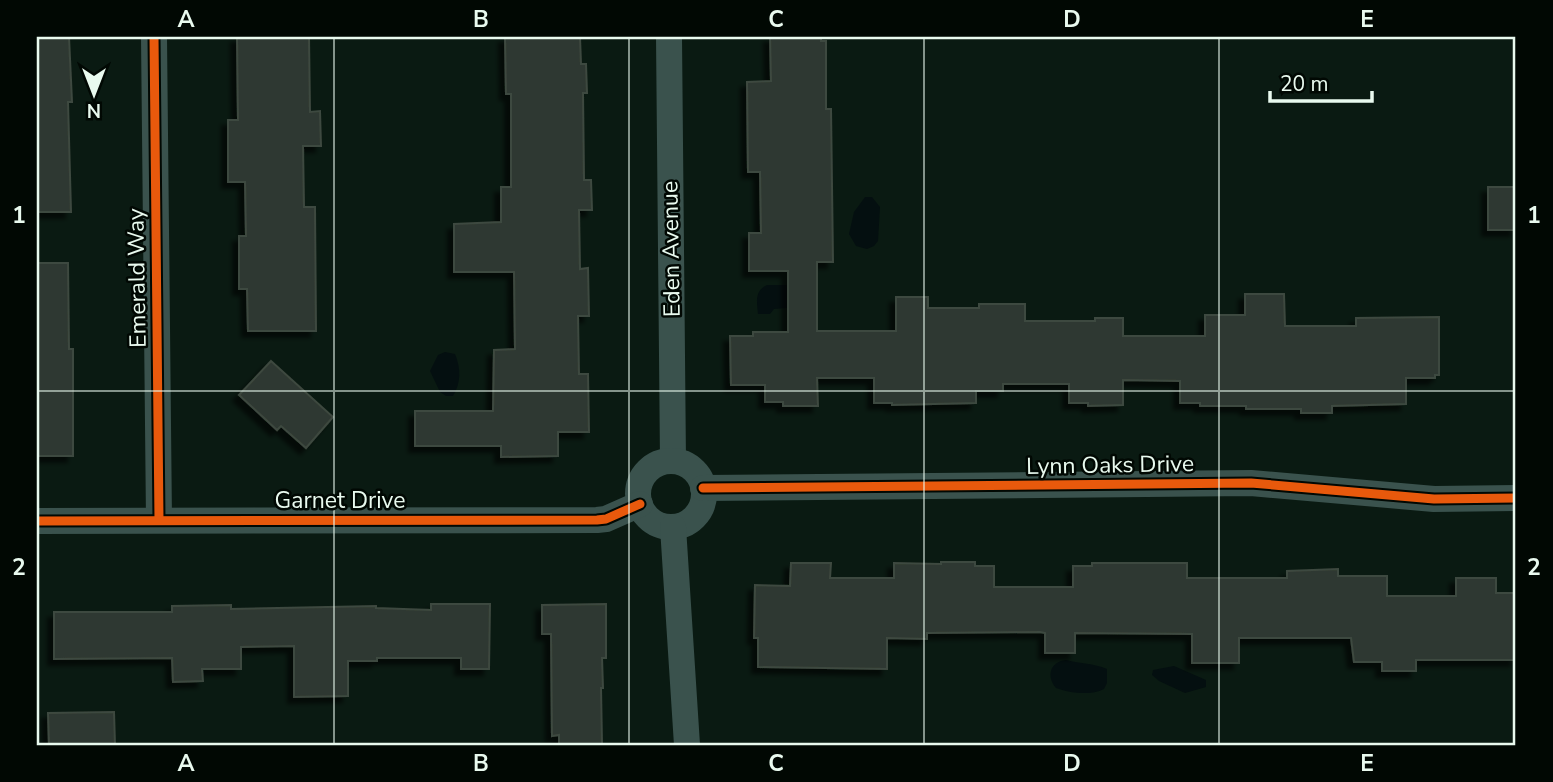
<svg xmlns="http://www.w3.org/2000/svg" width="1553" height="782" font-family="'Nunito Sans',sans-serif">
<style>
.water{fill:#040f10}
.building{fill:#2f3931;stroke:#3e483f;stroke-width:2;filter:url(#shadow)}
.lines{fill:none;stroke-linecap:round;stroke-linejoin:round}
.minor{stroke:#3a524d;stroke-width:26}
.cycleway-casing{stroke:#010803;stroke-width:13}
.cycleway{stroke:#e8590c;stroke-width:9}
.grid{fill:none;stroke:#e9faef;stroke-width:2;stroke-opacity:0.55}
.labels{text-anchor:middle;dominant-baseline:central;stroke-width:5;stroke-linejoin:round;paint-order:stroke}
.street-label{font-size:23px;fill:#e9faef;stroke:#010803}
.neatline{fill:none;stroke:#e9faef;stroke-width:2.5}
.grid-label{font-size:23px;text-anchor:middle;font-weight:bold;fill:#e9faef}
</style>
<defs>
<filter id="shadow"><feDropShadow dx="-6" dy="6" stdDeviation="2" flood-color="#0009"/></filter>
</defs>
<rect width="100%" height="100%" fill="#0a1a12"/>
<g class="water">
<polygon points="865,197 872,197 880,207 878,241 874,246 867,249 856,246 849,234 854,212"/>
<path d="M767,285H802L798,307L774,309L770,314H758C757,302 754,291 767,285Z"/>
<path d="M445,352L455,354C461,368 461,383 453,396H446L440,392L430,371L438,355Z"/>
<path d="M1066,660C1081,664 1093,663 1107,669V683L1104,689C1090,696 1070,693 1056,688C1046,676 1050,662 1066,660Z"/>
<polygon points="1174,666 1206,680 1206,687 1185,693 1159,681 1152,675 1153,670"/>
</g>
<g class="building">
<polygon points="37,37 69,37 72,102 68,102 71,212 37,212"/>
<polygon points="237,37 309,37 310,112 320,111 321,146 303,146 304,207 315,207 316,331 248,331 247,289 239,289 239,236 246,236 245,182 228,182 228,120 238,120"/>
<polygon points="505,37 580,37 581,64 586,64 587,93 583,93 584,180 591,180 592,210 579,210 580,269 588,268 589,316 578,316 579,374 588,374 589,432 558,432 558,456 501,457 501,446 415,446 415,411 493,411 494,350 515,349 514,272 454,272 454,224 501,222 501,187 511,187 511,94 506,94"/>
<polygon points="770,37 821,37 821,41 826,41 826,109 831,109 833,262 817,262 817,331 896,331 896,297 928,297 928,308 979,308 979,304 1025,304 1025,321 1095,321 1095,318 1123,318 1123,336 1205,336 1205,315 1245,315 1245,294 1284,294 1285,326 1356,326 1356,318 1439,317 1439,375 1435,375 1435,378 1406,378 1406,404 1332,406 1332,413 1301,413 1301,409 1246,409 1246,406 1200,406 1200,403 1180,403 1180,381 1123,380 1123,405 1088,406 1088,403 1069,403 1069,384 1003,384 1003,391 976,391 976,403 892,405 892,403 874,403 874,378 817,378 818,406 783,406 783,402 765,402 765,385 731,385 730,336 753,336 753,332 788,332 788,271 749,271 749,233 761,233 760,172 748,172 747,82 771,81"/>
<rect x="1488" y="187" width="28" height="43"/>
<polygon points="37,263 68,263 69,349 73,349 73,456 37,456"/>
<polygon points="271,361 333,417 306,448 281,426 277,430 239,395"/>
<polygon points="941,562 975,562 975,566 994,566 994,587 1073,587 1073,566 1092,566 1092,563 1187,563 1187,578 1287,578 1287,571 1338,569 1338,576 1387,576 1387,596 1456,596 1456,578 1496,578 1496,593 1516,593 1516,660 1416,660 1416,671 1382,671 1382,662 1354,662 1351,638 1239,638 1239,663 1192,663 1192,634 1075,633 1075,653 1045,653 1045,633 1040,632 927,633 927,639 887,638 887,669 758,667 758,638 754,638 755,585 790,586 791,563 831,563 830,578 894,578 894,563 941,564"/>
<polygon points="431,604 490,604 489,669 461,669 461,658 377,658 377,661 348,661 348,696 294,697 294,646 241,647 241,669 202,669 203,681 173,682 172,658 54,659 54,612 172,612 172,606 231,605 231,609 376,606 376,608 431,610"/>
<polygon points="606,604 606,658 602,658 603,688 601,688 602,744 559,744 559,735 552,736 551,634 542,634 542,605"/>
<polygon points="114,712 115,745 49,745 48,713"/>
</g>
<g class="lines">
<g class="minor">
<polyline points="154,37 159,520"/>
<polyline points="669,37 673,461"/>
<circle cx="671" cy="494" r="33"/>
<polyline points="703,488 1251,483 1434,499 1516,498"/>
<polyline points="37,521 597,520 606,519 640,504"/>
<polyline points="673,527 687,745"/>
</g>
<defs>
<g id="cycleway">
<polyline points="154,37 159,520"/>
<polyline points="703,488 1251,483 1434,499 1516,498"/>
<polyline points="37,521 597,520 606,519 640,504"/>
</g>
</defs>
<use href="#cycleway" class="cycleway-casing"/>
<use href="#cycleway" class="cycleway"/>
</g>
<path class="grid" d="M334,37V745M629,37V745M924,37V745M1219,37V745M37,391H1516"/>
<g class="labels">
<g class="street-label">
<text transform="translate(671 249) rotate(-91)">Eden Avenue</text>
<text transform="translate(137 278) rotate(-91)">Emerald Way</text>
<text transform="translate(1110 465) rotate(-1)">Lynn Oaks Drive</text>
<text x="340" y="500">Garnet Drive</text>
</g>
</g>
<rect width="1553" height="782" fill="none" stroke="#010803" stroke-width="77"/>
<g transform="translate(94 94) rotate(180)" stroke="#010803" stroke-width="5" paint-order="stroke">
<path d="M0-5L12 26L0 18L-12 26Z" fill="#e9faef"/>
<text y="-10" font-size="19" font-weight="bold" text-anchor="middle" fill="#e9faef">N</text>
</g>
<path d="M1270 91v10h102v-10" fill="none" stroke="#e9faef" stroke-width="3.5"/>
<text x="1280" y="91" font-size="21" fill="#e9faef" stroke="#010803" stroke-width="5" paint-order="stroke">20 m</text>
<rect x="38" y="38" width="1476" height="706" class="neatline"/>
<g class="grid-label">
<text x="186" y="27">A</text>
<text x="481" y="27">B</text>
<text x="776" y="27">C</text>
<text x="1072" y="27">D</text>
<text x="1367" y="27">E</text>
<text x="19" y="223">1</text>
<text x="1534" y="223">1</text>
<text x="19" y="575">2</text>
<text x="1534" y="575">2</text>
<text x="186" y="771">A</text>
<text x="481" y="771">B</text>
<text x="776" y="771">C</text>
<text x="1072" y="771">D</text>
<text x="1367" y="771">E</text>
</g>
</svg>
